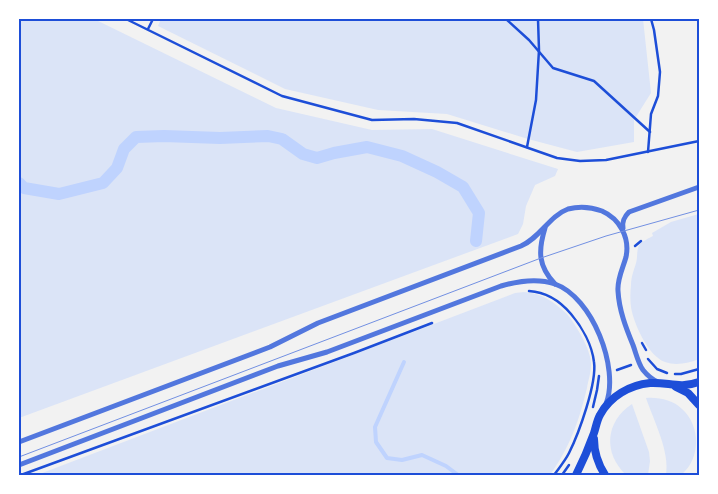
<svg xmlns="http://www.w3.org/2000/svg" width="718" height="494" font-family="Karla,sans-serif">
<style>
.green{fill:#dbe4f7}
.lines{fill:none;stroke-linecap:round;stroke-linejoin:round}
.stream{stroke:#bfd3fe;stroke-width:4}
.canal{stroke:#bfd3fe;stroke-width:12}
.path{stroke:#1d4ed8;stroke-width:2.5}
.minor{stroke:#5277de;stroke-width:5}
.secondary{stroke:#1d4ed8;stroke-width:8}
.tram{stroke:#7290e2;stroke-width:1}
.neatline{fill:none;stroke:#1d4ed8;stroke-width:2}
</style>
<rect width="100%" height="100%" fill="#f2f2f2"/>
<g class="green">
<polygon points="19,19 94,19 276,108 372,130 432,129 558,169 555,176 535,185 526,206 523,224 518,234 19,418"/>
<polygon points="161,19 643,19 651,93 634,120 634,142 577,152 528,139 447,114 378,110 285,89 158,26"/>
<path d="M699,214V359C689,363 676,366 665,362C649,356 636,328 632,312C630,304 630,294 631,285C631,277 634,270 636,263C638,257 636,249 640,244C643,241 649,238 653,236L652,233L671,222Z"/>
<path d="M524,292C542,293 554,302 567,314C576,325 592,351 591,365C591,373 588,381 587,388C579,421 570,447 550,475H37L515,293Z"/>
<path d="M646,398C659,397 673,400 682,409C701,426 701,459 681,475H666C670,452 654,421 646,398Z"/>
<path d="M632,404L649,452L650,461L648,475H626C603,453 605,422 632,404Z"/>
</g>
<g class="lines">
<polyline class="stream" points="404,362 375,427 376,442 387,458 402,460 422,455 446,466 458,475"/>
<polyline class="canal" points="19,183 24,188 59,194 103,183 117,168 124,149 136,137 164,136 220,138 268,136 282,139 303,154 317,158 334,153 367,147 402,156 437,172 463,187 479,213 476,241"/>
<g class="path">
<polyline points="126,19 282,96 372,120 414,119 457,123 557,158 580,161 606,160 699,141"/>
<polyline points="506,19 529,40 553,68 594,81 650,132"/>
<polyline points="148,29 153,19"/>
<polyline points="527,147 536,100 539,50 538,19"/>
<polyline points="648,152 651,114 658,96 660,72 654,30 651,19"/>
<polyline points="635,246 641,241"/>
<path d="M529,291C546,292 560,301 571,314C582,327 592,345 594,362C597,383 579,433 569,453C565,461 559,468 554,475"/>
<polyline points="642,343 646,350"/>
<polyline points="648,359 657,369 667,373"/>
<polyline points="617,370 631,365"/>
<polyline points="675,374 681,374 699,369"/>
<polyline points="593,407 597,390 599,376"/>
<polyline points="21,475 354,353 432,323"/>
<polyline points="562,475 569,465"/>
</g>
<g class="minor">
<path d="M545,228C538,251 538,266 555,284"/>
<path d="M623,228C622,221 624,217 629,212L699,187"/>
<path d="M19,442L270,347L318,323L521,246C540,238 549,216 568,209C580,206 591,207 602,211C620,219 630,238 626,257C623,268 617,279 618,291C619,310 626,328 633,345C636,353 638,363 643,370C647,375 651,379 658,382"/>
<path d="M19,465L278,366L327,352L501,286C518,281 538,278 555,284C592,297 620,368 606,404"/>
</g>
<g class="secondary">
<polyline points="676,387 688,393 699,405"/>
<path d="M594,439C594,453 598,464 605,475"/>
<path d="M576,475C583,461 589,447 594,433C596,427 597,420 600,415C610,396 630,385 650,383C669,382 679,389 699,382"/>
</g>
<polyline class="tram" points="19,457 541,258 606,236 699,210"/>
</g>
<rect width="718" height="494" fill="none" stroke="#ffffff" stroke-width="40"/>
<rect x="20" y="20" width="678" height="454" class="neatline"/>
</svg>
